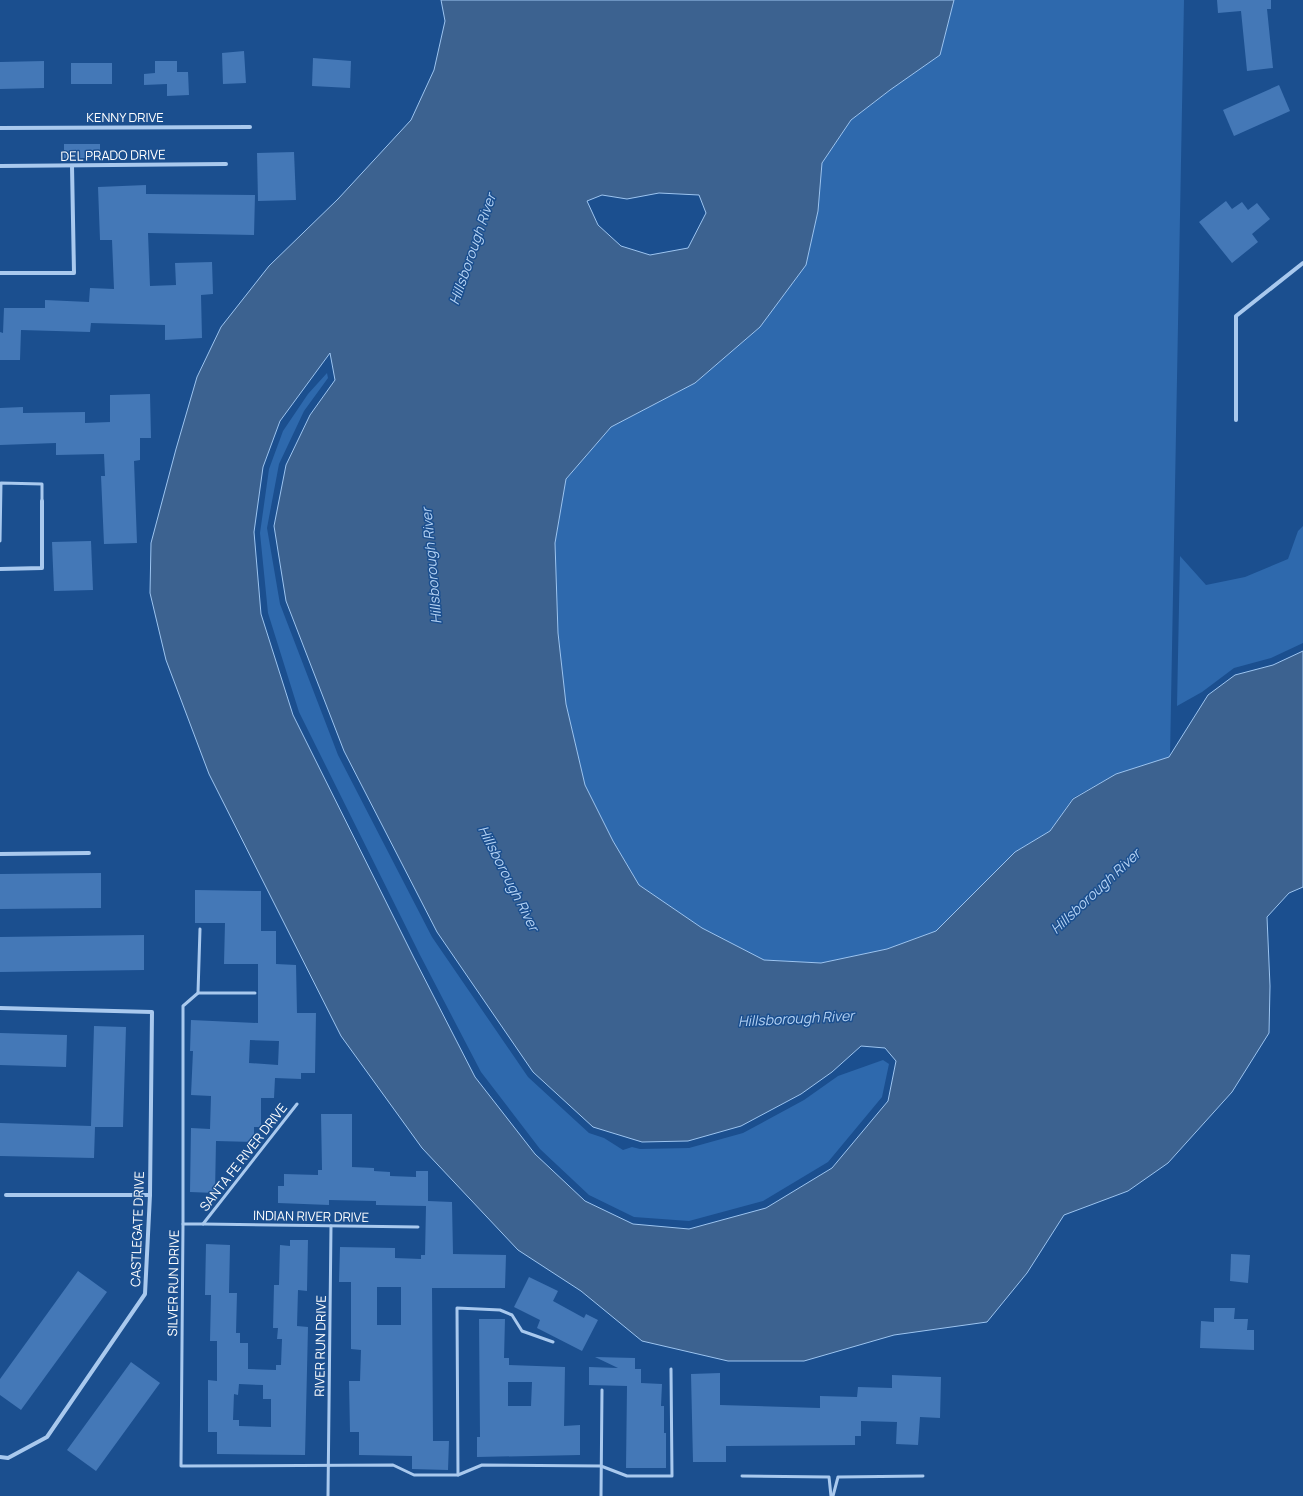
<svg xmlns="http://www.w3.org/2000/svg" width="1303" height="1496" font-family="Manrope,sans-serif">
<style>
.green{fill:#2e69ad}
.water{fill:#3c6290;stroke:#9cc4f0;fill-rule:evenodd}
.building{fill:#4478b7;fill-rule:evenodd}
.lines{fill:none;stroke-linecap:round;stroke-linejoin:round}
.service{stroke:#a9c9ee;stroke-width:3}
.minor{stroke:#a9c9ee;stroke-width:4}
.labels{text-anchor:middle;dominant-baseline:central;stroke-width:3;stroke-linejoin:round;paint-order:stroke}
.street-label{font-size:13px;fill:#fff;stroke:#1b4f8f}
.water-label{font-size:14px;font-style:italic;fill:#b5d3f5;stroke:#1b4f8f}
</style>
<rect width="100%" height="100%" fill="#1b4f8f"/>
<g class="green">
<polygon points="954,0 1184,0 1170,757 1116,774 1073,798 1050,831 1015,852 936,931 887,949 821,963 764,960 702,928 639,885 613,841 585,785 566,704 558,633 555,543 566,479 611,427 695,383 760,327 806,265 818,211 822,163 851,120 890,90 940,55"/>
<polygon points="327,373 328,378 304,411 279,464 267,528 280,604 338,755 432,937 528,1077 589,1133 604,1138 623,1150 632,1147 640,1149 689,1148 743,1133 804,1100 838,1076 883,1060 889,1064 882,1097 828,1162 763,1201 689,1221 634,1217 589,1195 540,1149 481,1072 420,955 299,712 268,613 260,533 269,469 283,431 308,394"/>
<polygon points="1303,526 1303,643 1271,658 1234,668 1202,692 1177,706 1180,556 1206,585 1245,577 1288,559 1298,531"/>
</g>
<path class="water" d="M441,0H954L940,55L890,90L851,120L822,163L818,211L806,265L760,327L695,383L611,427L566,479L555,543L558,633L566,704L585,785L613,841L639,885L702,928L764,960L821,963L887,949L936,931L1015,852L1050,831L1073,799L1116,774L1169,757L1208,695L1235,675L1273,665L1303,651V887L1289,893L1267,917L1270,986L1269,1033L1232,1092L1168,1163L1128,1191L1064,1215L1027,1273L987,1322L894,1335L804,1361H728L642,1341L581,1291L518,1250L422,1148L341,1036L209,774L166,660L150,593L151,543L176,449L197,377L221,327L269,266L338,199L411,120L434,70L445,21ZM659,193L699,195L706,213L688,248L650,255L621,246L598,225L587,201L602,195L627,199ZM330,353L335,380L310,415L286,465L274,526L286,601L344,751L437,932L533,1072L593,1127L642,1142L688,1141L741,1126L801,1094L832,1072L861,1046L885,1048L896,1061L888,1101L832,1168L766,1208L689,1229L633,1224L585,1201L535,1154L475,1077L414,958L293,715L261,614L254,532L263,467L280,421Z"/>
<g class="building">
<polygon points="1217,0 1271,0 1271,9 1267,9 1273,68 1247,71 1241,11 1218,13"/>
<polygon points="244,51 246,83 223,84 222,53"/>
<polygon points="313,58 351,61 350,88 312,86"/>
<polygon points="44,61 44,88 0,89 0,62"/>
<polygon points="155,61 177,61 177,72 188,72 189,95 167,96 167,84 144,85 144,74 155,73"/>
<rect x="71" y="63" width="41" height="21"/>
<polygon points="1279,85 1290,111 1234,136 1223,110"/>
<rect x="64" y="144" width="36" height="14"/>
<polygon points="294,152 296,200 258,201 257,153"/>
<polygon points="146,185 146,194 255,195 254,235 148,233 150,286 176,285 175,263 212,262 213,294 201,295 202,338 165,340 165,325 91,323 90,332 21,330 20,360 0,360 0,332 3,333 4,308 45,308 45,300 89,302 90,288 114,289 112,240 100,240 98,187"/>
<polygon points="1226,201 1232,209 1242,202 1248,210 1257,203 1270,219 1252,234 1258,242 1232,263 1199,222"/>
<polygon points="150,394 151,438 140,438 140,460 134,461 137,543 104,544 101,476 105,476 104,454 56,455 56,443 0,445 0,408 23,407 23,413 85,412 85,423 110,422 110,395"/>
<polygon points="91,541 93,590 54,591 52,542"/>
<polygon points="101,873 101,908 0,909 0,874"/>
<path d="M195,890L261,891V931H276V964L296,965L297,1013H316L315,1073H301V1079L275,1078L274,1098H261V1127H254V1142L216,1141L215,1193L190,1192L191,1128L210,1129L211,1096L191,1095L193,1051H190L191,1020L258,1023V964H224L225,923H195ZM250,1040L279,1041L278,1065L249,1063Z"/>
<polygon points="144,935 144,970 0,972 0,937"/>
<polygon points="94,1026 126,1027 123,1127 95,1127 94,1158 0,1156 0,1123 91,1126"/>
<polygon points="0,1033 67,1035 66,1067 0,1065"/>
<path d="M321,1114H352V1167L374,1168V1171L390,1172V1176L416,1177V1171H428V1201L452,1202L453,1254L506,1255L505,1288H432L433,1441H449L448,1470L412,1469V1456L359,1455V1432H350L349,1381H360L361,1350L351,1349V1282H339L340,1247L395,1248V1258L421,1259V1255H425L426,1206L376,1205V1201L329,1200V1205L278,1203V1186H284V1174L318,1175V1170H322ZM377,1287H401V1325H377Z"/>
<path d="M290,1240H308L307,1291L298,1290L297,1326L308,1327L305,1455L217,1454V1432H208V1380L217,1381V1341H210L211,1295H205L206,1244L230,1245L229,1293H237L236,1333H240V1343H248V1369L276,1370V1365H281L282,1339H277L278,1328H273L274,1285H279L280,1245L290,1246ZM239,1384L263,1385V1399H271V1427L239,1426V1420H233L234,1394L238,1395Z"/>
<polygon points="1231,1254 1250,1255 1248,1283 1230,1281"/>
<polygon points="78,1271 107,1292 21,1410 0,1395 0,1379"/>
<polygon points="529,1277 558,1291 553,1301 584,1318 586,1314 598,1320 582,1351 537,1328 540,1320 514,1307"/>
<polygon points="1214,1308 1235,1308 1234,1319 1248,1319 1247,1330 1254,1330 1254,1350 1200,1348 1201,1321 1214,1322"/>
<path d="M479,1319H505L504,1358H509V1365L565,1367L564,1426L580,1425V1455L477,1457V1437H480ZM508,1382H532L531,1406H508Z"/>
<polygon points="595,1357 635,1358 635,1369 641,1369 641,1383 662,1384 661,1406 664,1406 664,1433 666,1433 666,1468 626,1468 627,1386 589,1385 589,1367 618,1368"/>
<polygon points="131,1362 160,1383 96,1471 67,1450"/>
<polygon points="720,1373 720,1405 820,1408 820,1396 857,1397 858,1387 892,1388 892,1375 941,1377 940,1418 920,1417 918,1445 896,1444 897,1422 861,1421 861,1436 855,1436 855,1445 726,1446 726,1462 693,1462 691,1374"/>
</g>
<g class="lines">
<g class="service">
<polyline points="0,541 1,483 42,484 42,501"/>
<polyline points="200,929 198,993 183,1006 183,1224 181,1466 393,1465 414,1475 458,1475 482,1465 601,1466 627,1476 672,1476 671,1369"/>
<polyline points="198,993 255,993"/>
<polyline points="183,1224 203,1224 297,1104"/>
<polyline points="203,1224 418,1227"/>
<polyline points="458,1475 457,1308 500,1310 512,1315 522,1331 553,1342"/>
<polyline points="742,1476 829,1477 831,1496"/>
<polyline points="328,1496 331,1226"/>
<polyline points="601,1496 602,1390"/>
<polyline points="833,1496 838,1477 923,1476"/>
</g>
<g class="minor">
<polyline points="0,128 250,127"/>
<polyline points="0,166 226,164"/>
<polyline points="0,273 74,273 72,166"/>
<polyline points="1236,420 1236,316 1303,263"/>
<polyline points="0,569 42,568 42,501"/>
<polyline points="0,854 89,853"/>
<polyline points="0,1008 152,1012 150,1195 145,1294 47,1437 8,1458 0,1457"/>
<polyline points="6,1195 150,1195"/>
</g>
</g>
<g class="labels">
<g class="street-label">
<text x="125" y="117">KENNY DRIVE</text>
<text transform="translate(113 155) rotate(-1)">DEL PRADO DRIVE</text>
<text transform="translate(243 1157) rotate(-52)">SANTA FE RIVER DRIVE</text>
<text transform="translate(311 1216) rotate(1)">INDIAN RIVER DRIVE</text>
<text transform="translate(137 1229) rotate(-88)">CASTLEGATE DRIVE</text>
<text transform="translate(173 1283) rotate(-89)">SILVER RUN DRIVE</text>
<text transform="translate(320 1346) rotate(-89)">RIVER RUN DRIVE</text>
</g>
<g class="water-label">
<text transform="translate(472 249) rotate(-71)">Hillsborough River</text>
<text transform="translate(431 566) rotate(-95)">Hillsborough River</text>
<text transform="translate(509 878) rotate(63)">Hillsborough River</text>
<text transform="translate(1095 891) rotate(-43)">Hillsborough River</text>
<text transform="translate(796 1018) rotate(-3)">Hillsborough River</text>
</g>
</g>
</svg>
